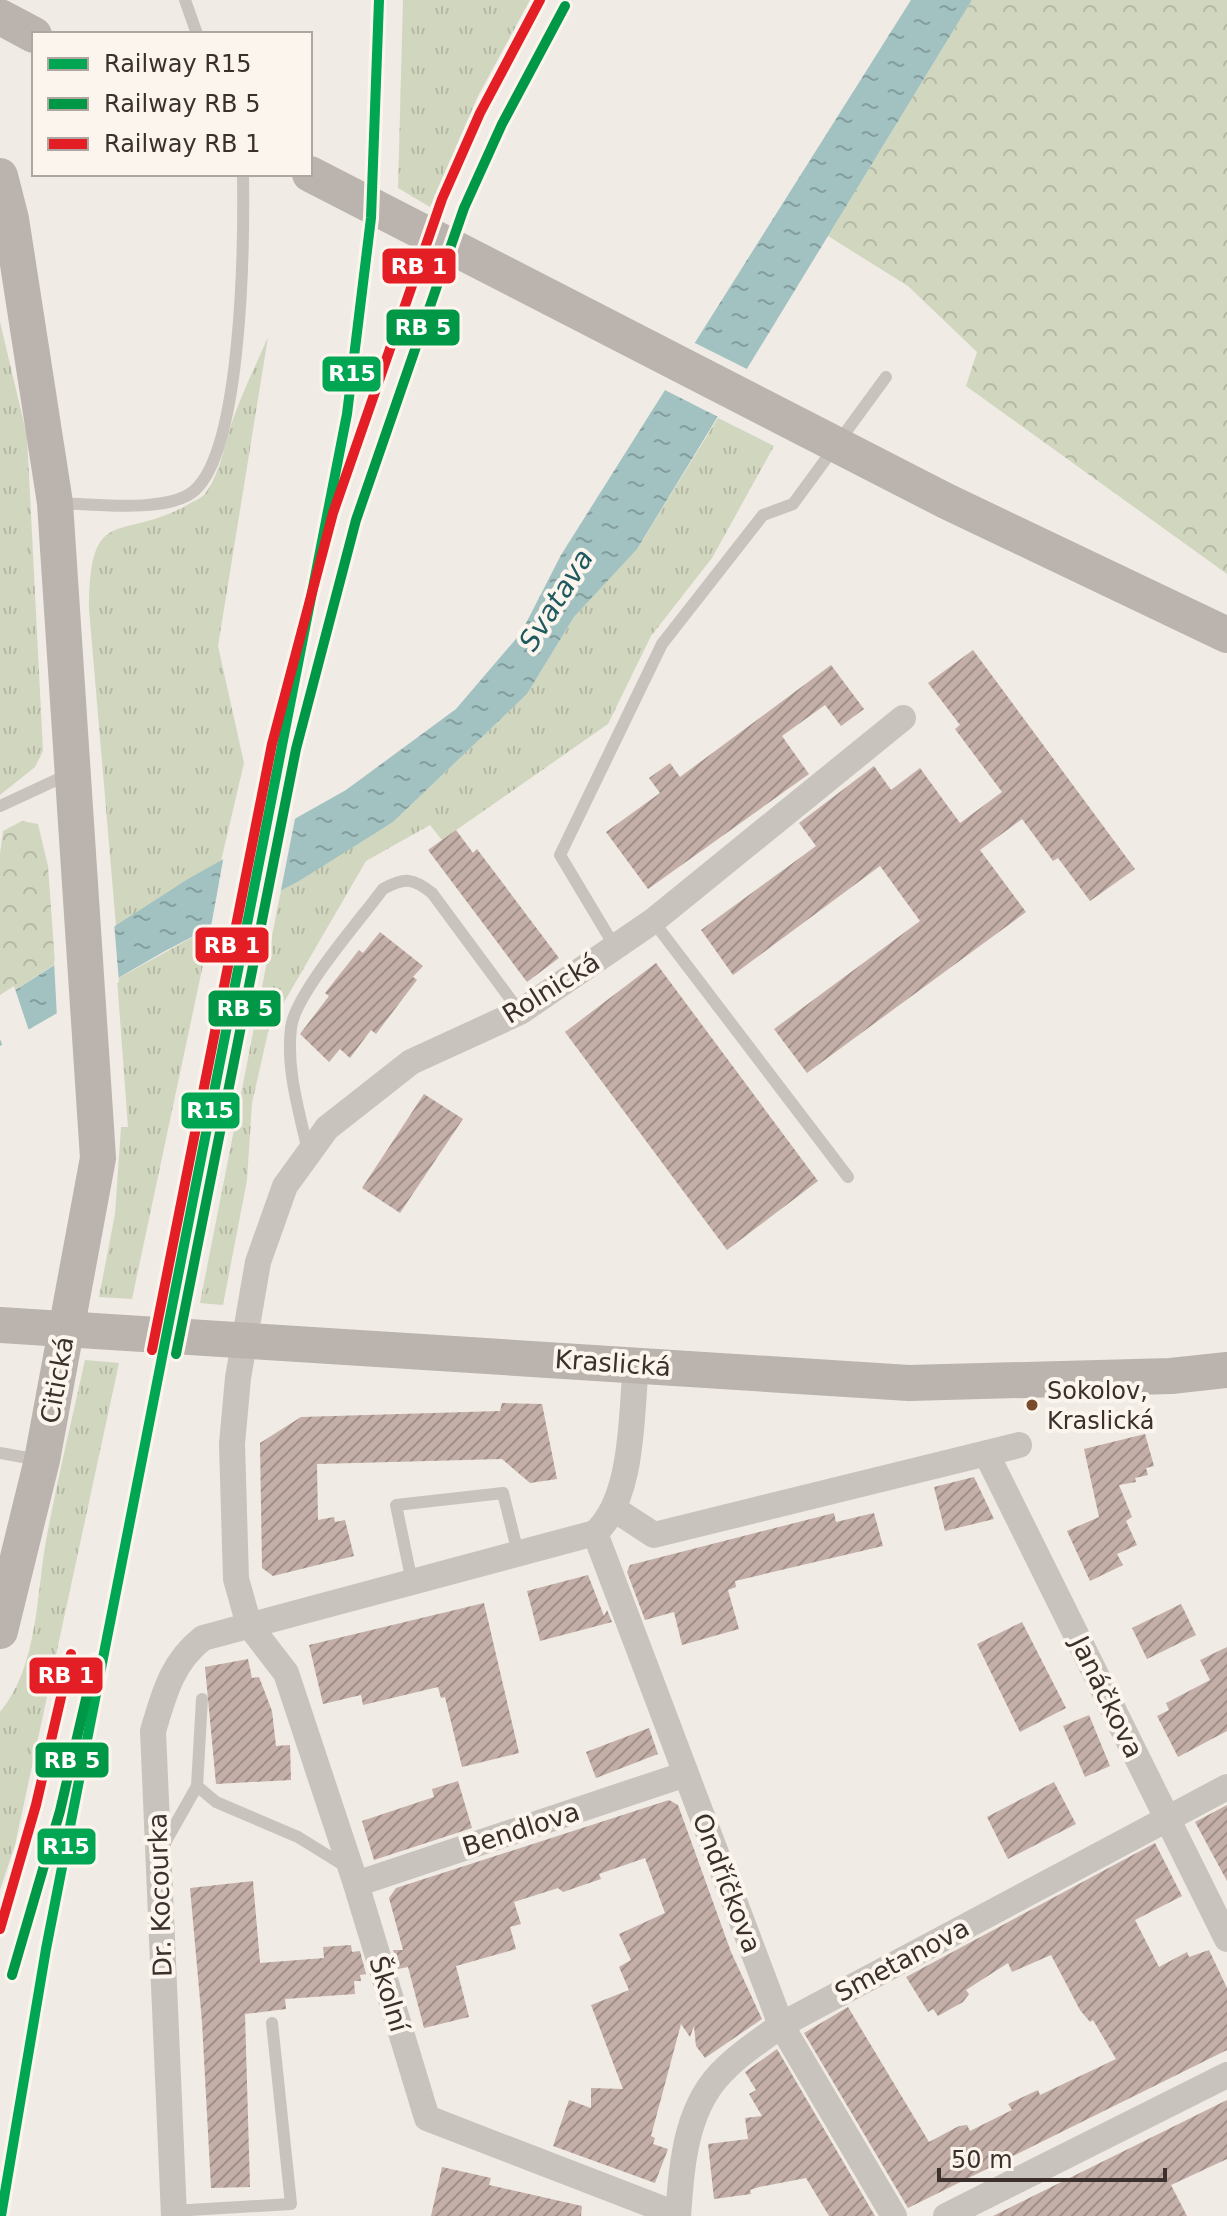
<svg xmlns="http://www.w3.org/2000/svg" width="1227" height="2216" font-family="'DejaVu Sans',sans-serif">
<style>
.grass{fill:url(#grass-tufts)}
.forest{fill:url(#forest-crowns)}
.water{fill:url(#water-ripples)}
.pier{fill:#f0ebe5}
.building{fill:url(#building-hatch)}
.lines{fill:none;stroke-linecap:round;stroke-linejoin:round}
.lane{stroke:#c9c3be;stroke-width:12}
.street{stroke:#c9c3be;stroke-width:26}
.secondary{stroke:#bab3ae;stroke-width:36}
.rail-1-casing{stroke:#fbf5ee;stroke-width:16}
.rail-2-casing{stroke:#fbf5ee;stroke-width:16}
.rail-3-casing{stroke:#fbf5ee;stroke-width:16}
.rail-1{stroke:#00a651;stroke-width:10}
.rail-2{stroke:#009847;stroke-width:10}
.rail-3{stroke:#e31e25;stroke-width:10}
.bus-dot{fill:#7a4b2a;stroke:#fbf5ee;stroke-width:3}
.labels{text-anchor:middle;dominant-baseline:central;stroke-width:8;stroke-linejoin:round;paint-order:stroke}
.bus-label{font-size:24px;fill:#3b302b;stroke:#fbf5ee;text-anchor:start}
.street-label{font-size:26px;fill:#3b302b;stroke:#fbf5ee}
.water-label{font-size:28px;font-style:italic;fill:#1f5a5e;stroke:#fbf5ee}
.line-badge{stroke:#fbf5ee;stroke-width:3}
.badge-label{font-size:22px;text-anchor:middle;font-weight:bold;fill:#fff}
</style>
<defs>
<pattern id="grass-tufts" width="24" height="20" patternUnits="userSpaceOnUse" patternTransform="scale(2)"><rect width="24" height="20" fill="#d1d6bf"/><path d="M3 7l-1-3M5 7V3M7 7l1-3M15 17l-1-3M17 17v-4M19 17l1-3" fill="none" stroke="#b4b8a4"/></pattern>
<pattern id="forest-crowns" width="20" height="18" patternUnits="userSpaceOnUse" patternTransform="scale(2)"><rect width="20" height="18" fill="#d1d6bf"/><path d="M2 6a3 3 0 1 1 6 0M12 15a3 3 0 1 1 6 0" fill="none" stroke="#b4b8a4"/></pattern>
<pattern id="water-ripples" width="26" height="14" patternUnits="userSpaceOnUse" patternTransform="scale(2)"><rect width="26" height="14" fill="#a1c2c1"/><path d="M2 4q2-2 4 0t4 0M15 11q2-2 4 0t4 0" fill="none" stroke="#849e9d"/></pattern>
<pattern id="building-hatch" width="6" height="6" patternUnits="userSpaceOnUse" patternTransform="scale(2)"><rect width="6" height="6" fill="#c3afa7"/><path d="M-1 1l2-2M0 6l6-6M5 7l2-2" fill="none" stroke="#a08f88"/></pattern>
</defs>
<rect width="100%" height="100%" fill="#f0ebe5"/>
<g class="grass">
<polygon points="403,0 530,0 478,96 430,207 398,188"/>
<polygon points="0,322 27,436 43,751 35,767 0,795"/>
<path d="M268,337L218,646L244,763L221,861L116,926L89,609C90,502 119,543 187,505C194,501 203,498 207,491C221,470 224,446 232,422C242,393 256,365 268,337Z"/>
<polygon points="718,418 774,446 712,558 651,636 608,724 442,840 430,825 366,861 269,1028 252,1103 247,1180 223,1305 200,1303 281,890 393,822 527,694 574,617 639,546"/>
<polygon points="211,927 132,1299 99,1297 115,1214 121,1127 128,1127 117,979"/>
<path d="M85,1360L119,1363L15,1845L0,1890V1712C39,1665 36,1593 47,1535C58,1477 72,1419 85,1360Z"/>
</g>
<g class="forest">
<polygon points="972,0 1227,0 1227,574 966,386 977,352 908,286 828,236"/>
<polygon points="22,821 38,824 48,866 55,964 0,1000 0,854 3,831"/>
</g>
<polygon class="water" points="911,0 972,0 637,549 574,617 527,694 393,822 299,881 165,951 0,1046 0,1000 188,879 346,790 456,709 521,633 561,555"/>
<g class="pier">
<polygon points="691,341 751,371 722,419 661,388"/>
<polygon points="296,814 280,895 210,932 224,855"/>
<polygon points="114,922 119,982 57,1018 54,961"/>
<polygon points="14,986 30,1034 4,1049 0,1039 0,995"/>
</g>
<g class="building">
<polygon points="973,650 1135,869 1090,901 1058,858 1053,861 1022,819 980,850 1026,912 807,1073 774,1029 920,921 880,866 733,975 701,930 816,846 799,823 874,766 891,790 920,768 960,823 1002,792 955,729 960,725 928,683"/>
<polygon points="831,665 864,709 841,726 825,705 782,736 809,774 648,889 606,832 660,793 649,778 670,763 680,777"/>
<polygon points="456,830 473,853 477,849 559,958 527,982 428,850"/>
<polygon points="380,932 423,966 413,977 417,980 376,1034 371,1030 350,1058 340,1049 329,1062 300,1034 329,996 325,993 359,950 363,953"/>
<polygon points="656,963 818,1181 727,1250 565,1032"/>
<polygon points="424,1094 463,1119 400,1213 362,1188"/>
<polygon points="502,1403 542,1404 557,1479 530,1483 502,1459 317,1464 318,1520 334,1517 335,1522 345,1520 354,1556 273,1576 262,1568 260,1443 301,1417 500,1411"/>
<polygon points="1145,1434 1154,1466 1146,1468 1148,1475 1135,1478 1136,1482 1119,1485 1132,1517 1126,1521 1137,1545 1117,1554 1123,1565 1090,1581 1067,1531 1099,1517 1084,1449"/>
<polygon points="974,1477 994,1519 945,1531 934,1487"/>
<polygon points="834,1513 836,1522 874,1513 883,1546 735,1581 736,1587 728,1590 739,1629 682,1645 674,1612 645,1620 627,1572 630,1565"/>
<polygon points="588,1575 604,1616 607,1610 612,1622 540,1641 527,1591"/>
<polygon points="484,1603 519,1753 462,1767 445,1697 441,1698 438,1687 363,1705 361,1695 323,1704 309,1645"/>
<polygon points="1181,1604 1196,1635 1147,1659 1132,1628"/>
<polygon points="1022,1622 1066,1708 1020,1732 977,1644"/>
<polygon points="1227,1647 1227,1731 1178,1757 1157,1716 1169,1710 1166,1703 1210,1680 1200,1660"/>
<polygon points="248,1659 252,1678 259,1677 272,1711 276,1746 290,1745 291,1780 216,1784 205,1667"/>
<polygon points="1089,1715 1110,1766 1085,1777 1063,1726"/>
<polygon points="649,1728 658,1754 596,1778 586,1752"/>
<polygon points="458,1781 472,1828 374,1860 362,1821 434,1797 432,1789"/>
<polygon points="1054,1782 1076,1824 1008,1859 987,1817"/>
<polygon points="669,1800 678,1805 731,1952 762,2019 705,2058 696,2046 694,2026 690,2037 681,2024 651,2136 655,2138 653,2144 668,2149 655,2183 553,2146 569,2100 591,2108 591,2088 623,2089 591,2005 629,1990 619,1967 631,1960 619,1934 665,1913 645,1858 599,1874 601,1879 563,1892 558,1888 514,1902 521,1924 510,1927 516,1949 456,1966 469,2017 424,2028 408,1967 398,1969 393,1950 403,1950 389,1898 396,1888"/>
<polygon points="1227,1805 1227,1881 1195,1822"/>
<polygon points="1155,1843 1182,1896 1135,1920 1159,1967 1187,1952 1189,1957 1209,1950 1227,1988 1227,2050 908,2208 804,2033 848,2007 929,2142 959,2126 967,2125 970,2131 1012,2110 1008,2104 1038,2090 1040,2095 1116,2059 1093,2020 1090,2022 1080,2010 1051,1955 1012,1972 1008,1963 966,1990 969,1994 963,2002 938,2016 933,2009 928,2012 906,1977"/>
<polygon points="253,1881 260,1963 324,1958 323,1947 351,1945 352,1952 360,1951 366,1974 360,1975 361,1981 354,1981 355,1994 285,1999 286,2009 245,2014 250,2187 211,2188 202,2022 190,1888"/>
<polygon points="777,2049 875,2216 829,2216 806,2178 759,2187 750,2190 751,2194 714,2199 708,2144 748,2139 745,2118 762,2116 749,2094 756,2090 745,2072"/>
<polygon points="1227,2100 1227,2159 1171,2185 1187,2216 993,2216"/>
<polygon points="442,2167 491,2178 489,2185 582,2206 581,2216 431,2216"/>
</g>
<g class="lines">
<g class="lane">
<polyline points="185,0 197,34"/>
<path d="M58,503C92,504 169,514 195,490C243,446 244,239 243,174"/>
<polyline points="0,806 67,775"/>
<polyline points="653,921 848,1177"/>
<polyline points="615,947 560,855 662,644 763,515 793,504 886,377"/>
<path d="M308,1151C299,1111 286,1069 291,1028C294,995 361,919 383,889C405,877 413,878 432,893L520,1012"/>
<polyline points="0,1453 39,1460"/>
<polyline points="412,1582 396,1505 503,1493 518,1553"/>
<polyline points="197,1786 216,1802 298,1837 348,1868"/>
<polyline points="162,1848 197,1786 202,1699"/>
<polyline points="173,2211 291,2204 272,2023"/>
</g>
<g class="street">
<polyline points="987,1455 1227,1939"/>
<polyline points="614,1509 654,1535 1019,1445"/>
<polyline points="595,1533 781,2025 894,2216"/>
<polyline points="356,1884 686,1774"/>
<polyline points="678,2215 427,2118 356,1884 286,1673 249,1625 236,1579 232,1444 238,1378 258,1262 285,1186 327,1128 411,1062 520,1012 653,921 903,718"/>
<path d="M174,2216L153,1731C164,1694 172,1662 203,1638L595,1533C634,1498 631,1414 636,1364"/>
<path d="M678,2216C682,2164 685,2105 727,2067C743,2051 763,2039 781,2025L1227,1787"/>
<polyline points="946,2216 1227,2075"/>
</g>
<g class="secondary">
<polyline points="0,17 34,35"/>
<polyline points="310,174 946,501 1227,635"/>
<polyline points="0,176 11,219 55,503 98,1158 42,1460 0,1631"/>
<polyline points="0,1325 909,1383 1171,1376 1227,1370"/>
</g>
<defs>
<polyline id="rail-1" points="1,2216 46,1949 347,414 371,218 379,0"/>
<g id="rail-2">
<polyline points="176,1354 296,749 356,520 464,208 502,124 565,6"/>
<polyline points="12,1975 60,1811 95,1660"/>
</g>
<g id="rail-3">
<polyline points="152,1350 272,744 333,513 442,199 480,113 540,0"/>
<polyline points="0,1929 36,1805 71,1654"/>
</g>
</defs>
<use href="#rail-1" class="rail-1-casing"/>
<use href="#rail-2" class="rail-2-casing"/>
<use href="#rail-3" class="rail-3-casing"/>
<use href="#rail-1" class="rail-1"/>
<use href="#rail-2" class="rail-2"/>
<use href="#rail-3" class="rail-3"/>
</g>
<circle class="bus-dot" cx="1032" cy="1405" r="7"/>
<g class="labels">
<g class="bus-label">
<text x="1047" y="1391">Sokolov,<tspan x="1047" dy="30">Kraslická</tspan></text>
</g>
<g class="street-label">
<text transform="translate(551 988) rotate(-32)">Rolnická</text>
<text transform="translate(613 1363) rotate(4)">Kraslická</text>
<text transform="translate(57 1380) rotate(-80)">Citická</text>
<text transform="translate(1107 1697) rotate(64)">Janáčkova</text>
<text transform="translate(521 1829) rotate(-18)">Bendlova</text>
<text transform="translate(727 1883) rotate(69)">Ondříčkova</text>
<text transform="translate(160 1895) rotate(-92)">Dr. Kocourka</text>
<text transform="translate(902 1960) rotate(-28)">Smetanova</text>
<text transform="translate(389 1994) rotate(73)">Školní</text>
</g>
<g class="water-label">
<text transform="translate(556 600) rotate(-58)">Svatava</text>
</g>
</g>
<g class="line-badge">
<rect x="381" y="247" width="76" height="38" rx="8" fill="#e31e25"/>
<rect x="385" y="308" width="76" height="39" rx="8" fill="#009847"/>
<rect x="321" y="355" width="61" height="38" rx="8" fill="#00a651"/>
<rect x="194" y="926" width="76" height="38" rx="8" fill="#e31e25"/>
<rect x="207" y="989" width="75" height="39" rx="8" fill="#009847"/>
<rect x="180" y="1091" width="61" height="39" rx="8" fill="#00a651"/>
<rect x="28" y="1656" width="76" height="39" rx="8" fill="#e31e25"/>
<rect x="34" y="1741" width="76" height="38" rx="8" fill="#009847"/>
<rect x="36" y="1827" width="61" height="39" rx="8" fill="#00a651"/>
</g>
<g class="badge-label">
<text x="419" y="274">RB 1</text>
<text x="423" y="335">RB 5</text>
<text x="352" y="381">R15</text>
<text x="232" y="953">RB 1</text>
<text x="245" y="1016">RB 5</text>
<text x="210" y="1118">R15</text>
<text x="66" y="1683">RB 1</text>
<text x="72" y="1768">RB 5</text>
<text x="66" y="1854">R15</text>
</g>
<rect x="32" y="32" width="280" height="144" fill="#fbf5ee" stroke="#aea6a0" stroke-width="2"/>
<rect x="48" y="58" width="40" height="12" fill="#00a651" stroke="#aea6a0" stroke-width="2"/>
<text x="104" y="72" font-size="24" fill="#3b302b">Railway R15</text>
<rect x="48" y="98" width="40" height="12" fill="#009847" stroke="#aea6a0" stroke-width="2"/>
<text x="104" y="112" font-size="24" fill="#3b302b">Railway RB 5</text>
<rect x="48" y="138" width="40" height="12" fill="#e31e25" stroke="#aea6a0" stroke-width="2"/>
<text x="104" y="152" font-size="24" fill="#3b302b">Railway RB 1</text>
<path d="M939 2168v12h226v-12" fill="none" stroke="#3b302b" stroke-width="4"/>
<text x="951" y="2168" font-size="24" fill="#3b302b" stroke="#fbf5ee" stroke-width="6" paint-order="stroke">50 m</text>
</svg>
